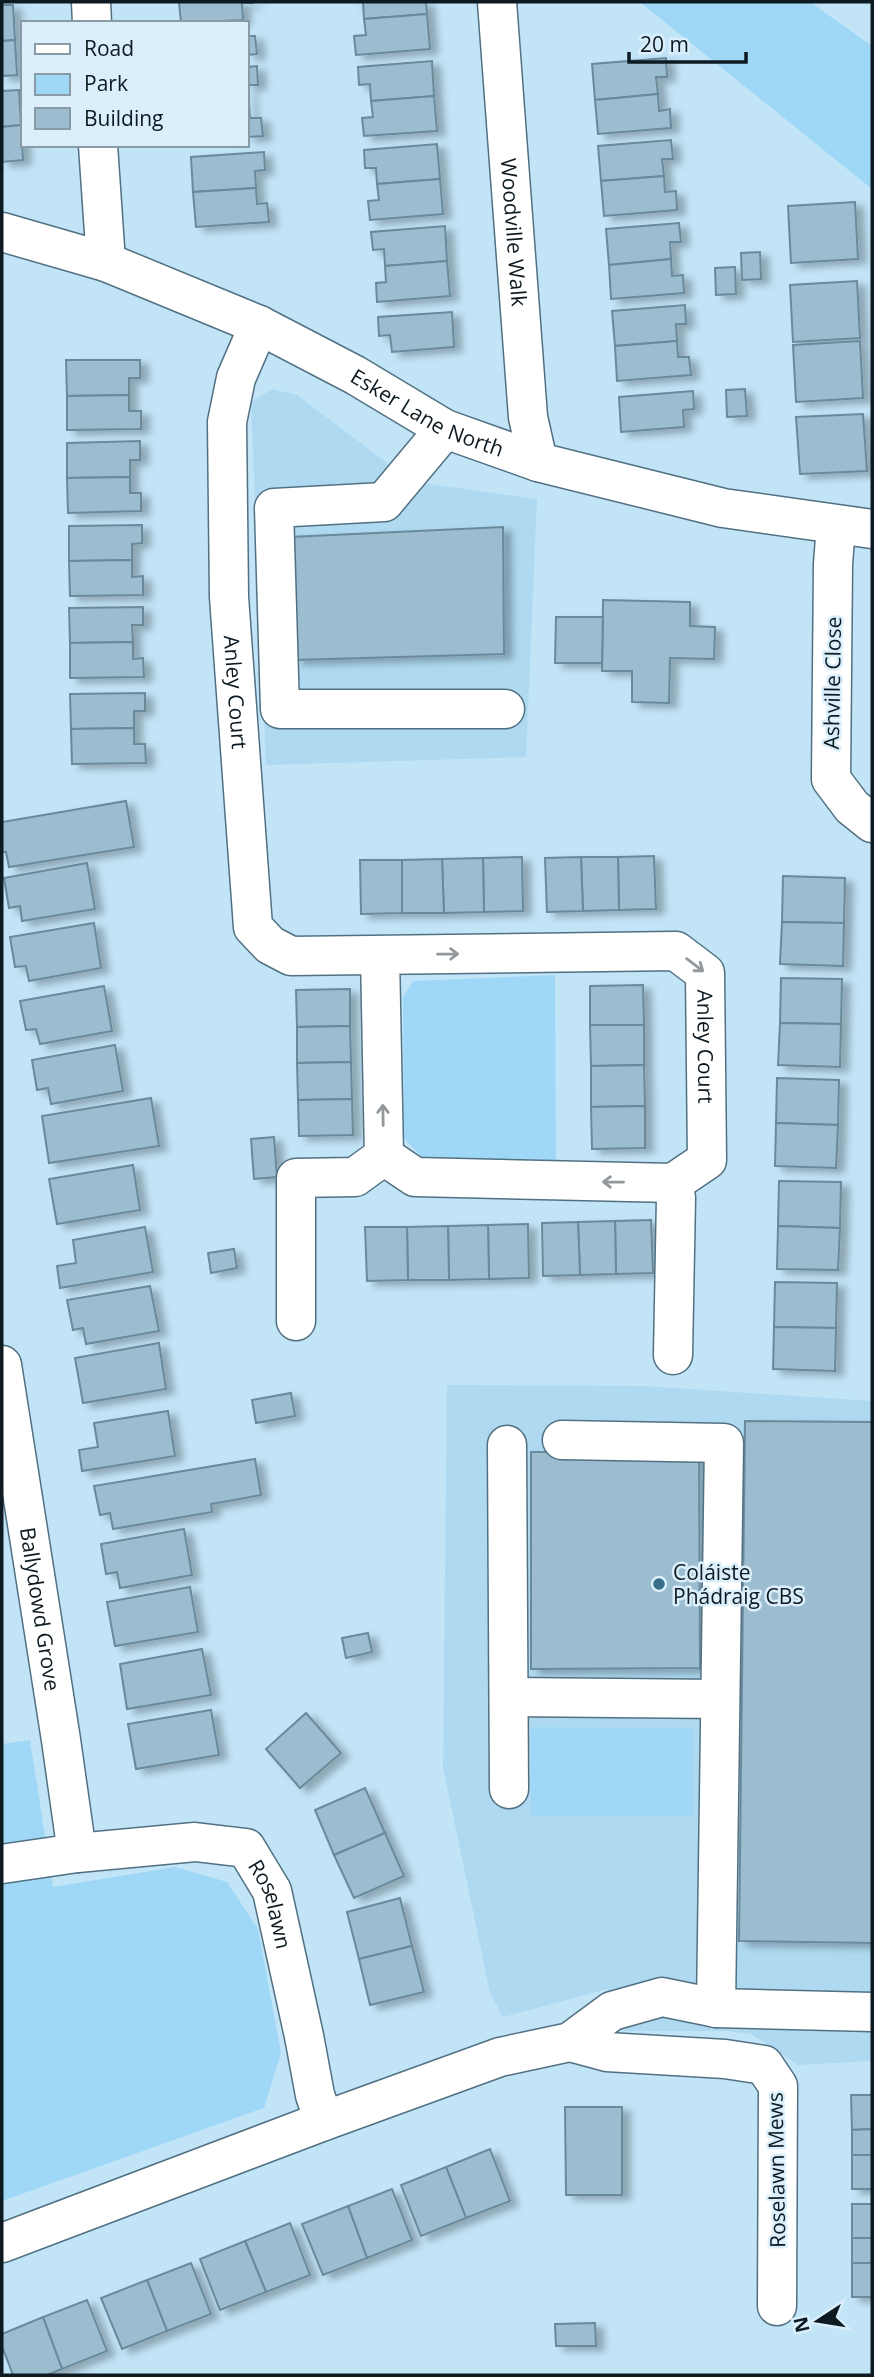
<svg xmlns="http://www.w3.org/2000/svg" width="874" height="2377" font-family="'Open Sans',sans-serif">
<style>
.built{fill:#aed9f0}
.green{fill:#9fd8f7}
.building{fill:#9bbdcf;stroke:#6a8a9c;stroke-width:2;filter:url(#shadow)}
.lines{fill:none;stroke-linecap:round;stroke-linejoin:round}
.minor-casing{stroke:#517182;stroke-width:41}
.minor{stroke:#fff;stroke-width:38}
.oneway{stroke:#92989b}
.poi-dot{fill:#376e89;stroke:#daeffb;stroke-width:2.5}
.labels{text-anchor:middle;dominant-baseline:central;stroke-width:5;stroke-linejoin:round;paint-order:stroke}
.street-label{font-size:21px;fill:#0d1a21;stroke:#daeffb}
.poi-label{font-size:21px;fill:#0d1a21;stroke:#daeffb;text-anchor:start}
</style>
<defs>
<filter id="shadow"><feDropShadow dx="8" dy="4.5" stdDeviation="3.5" flood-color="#0004"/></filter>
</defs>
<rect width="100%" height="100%" fill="#c2e4f7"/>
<g class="built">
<polygon points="272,389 297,395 394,468 422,483 537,499 526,757 266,765 251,402"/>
<polygon points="447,1385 643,1386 872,1401 872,2061 798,2065 751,2034 728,2031 619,2031 607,1989 503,2017 490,1993 443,1767"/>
</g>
<g class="green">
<polygon points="640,2 810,2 872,46 872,189"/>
<polygon points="555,975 556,1164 429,1165 404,1138 403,997 413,981"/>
<polygon points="531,1727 693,1728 693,1816 531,1816"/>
<polygon points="30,1740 53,1887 175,1867 227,1882 258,1929 281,2053 264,2108 2,2201 2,1744"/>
</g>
<g class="building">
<polygon points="179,2 253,2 253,3 242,3 243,20 181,23"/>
<polygon points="352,2 426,2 427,14 364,19 363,2"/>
<polygon points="2,5 13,5 15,40 2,41"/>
<polygon points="427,14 430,49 356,55 354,36 366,35 364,19"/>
<polygon points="247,36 255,36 257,54 247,55"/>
<polygon points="15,40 17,75 2,76 2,41"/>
<polygon points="666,58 667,77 656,77 658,94 595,100 592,64"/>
<polygon points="432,61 434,96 371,101 370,84 359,85 358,67"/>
<polygon points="257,66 258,85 248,85 249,102 247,102 247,67"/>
<polygon points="19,90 21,125 2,127 2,91"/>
<polygon points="658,94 659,111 670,109 671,128 598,134 595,100"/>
<polygon points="434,96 437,131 364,136 362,118 373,117 371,101"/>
<polygon points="247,102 249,102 250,118 261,118 263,136 247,137"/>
<polygon points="21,125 23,160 2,162 2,127"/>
<polygon points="671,140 673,159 662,159 664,176 601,181 598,146"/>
<polygon points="437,144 440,179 377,184 376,168 365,168 364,150"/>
<polygon points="264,152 265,170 255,171 256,188 193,192 191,157"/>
<polygon points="664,176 665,192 676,191 677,210 604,216 601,181"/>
<polygon points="440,179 443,214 370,220 368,201 379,200 377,184"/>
<polygon points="256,188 257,204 267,203 269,222 196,227 193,192"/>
<polygon points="855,202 858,259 791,263 788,206"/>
<polygon points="679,223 681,242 670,242 671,259 609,265 606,229"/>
<polygon points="445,226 447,261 385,266 384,249 373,250 371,232"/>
<polygon points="760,252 761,279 742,280 741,253"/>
<polygon points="671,259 672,276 683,275 684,293 611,299 609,265"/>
<polygon points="447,261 450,296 377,302 376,283 386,282 385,266"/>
<polygon points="735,267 736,294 716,295 715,268"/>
<polygon points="857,281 860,338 793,342 790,285"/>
<polygon points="685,305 686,324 676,324 677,341 615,346 612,311"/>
<polygon points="452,312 454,347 392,352 390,335 379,336 378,317"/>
<polygon points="677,341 678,357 689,357 691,375 617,381 615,346"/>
<polygon points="860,341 863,398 796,402 793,345"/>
<polygon points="66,360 140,360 140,378 129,378 129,395 67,396"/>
<polygon points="745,389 747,416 727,417 726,390"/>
<polygon points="693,391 694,409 683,410 684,427 621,432 619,397"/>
<polygon points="129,395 129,411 141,411 141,429 67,430 67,396"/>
<polygon points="863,414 867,471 800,474 796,417"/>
<polygon points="140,441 140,460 130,460 130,477 67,478 67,443"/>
<polygon points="130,477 130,493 141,493 141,511 68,513 67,478"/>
<polygon points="142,525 142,543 132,544 132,560 69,561 69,526"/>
<polygon points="503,527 504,654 295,660 290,537"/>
<polygon points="132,560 132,577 143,576 143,595 70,596 69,561"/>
<polygon points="603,600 690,602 690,626 715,627 714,659 670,658 669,703 632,702 632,671 602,671"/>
<polygon points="143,607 143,625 132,625 133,642 70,643 69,608"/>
<polygon points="556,617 603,617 602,663 555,663"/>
<polygon points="133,642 133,659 143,658 144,677 70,678 70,643"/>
<polygon points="145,693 145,711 134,711 134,728 71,729 70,694"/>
<polygon points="134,728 134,744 145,744 146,763 72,764 71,729"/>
<polygon points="126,801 134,847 9,867 6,852 2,852 2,822"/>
<polygon points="654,856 656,909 619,910 618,857"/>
<polygon points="522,857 523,911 484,912 483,858"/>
<polygon points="581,857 618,857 619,910 583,911"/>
<polygon points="581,857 583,911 547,912 545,858"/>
<polygon points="483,858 484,912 444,913 442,859"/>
<polygon points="442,859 444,913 402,913 402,860"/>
<polygon points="360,860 402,860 402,913 361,914"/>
<polygon points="87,863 95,909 22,921 20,906 9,908 4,878"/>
<polygon points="783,876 845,878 844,923 782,922"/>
<polygon points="782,922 844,923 843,966 780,964"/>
<polygon points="94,923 101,968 29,981 26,966 15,967 10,937"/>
<polygon points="781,978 842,979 841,1024 780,1023"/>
<polygon points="643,985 644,1025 590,1025 590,986"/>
<polygon points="104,986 112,1031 40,1044 36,1029 26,1030 20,1001"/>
<polygon points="350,989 350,1026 297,1027 296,990"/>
<polygon points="780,1023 841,1024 840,1067 778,1065"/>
<polygon points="590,1025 644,1025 644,1065 591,1066"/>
<polygon points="350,1026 351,1062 297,1063 297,1027"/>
<polygon points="115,1045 123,1091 51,1104 48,1088 37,1090 32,1060"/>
<polygon points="351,1062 352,1099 298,1100 297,1063"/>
<polygon points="644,1065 645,1106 591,1107 591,1066"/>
<polygon points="777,1078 839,1080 838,1125 776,1123"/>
<polygon points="151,1098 159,1146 49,1163 42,1116"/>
<polygon points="352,1099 353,1135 299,1136 298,1100"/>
<polygon points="645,1106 645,1148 592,1149 591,1107"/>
<polygon points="776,1123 838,1125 836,1168 775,1166"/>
<polygon points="274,1137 277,1177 254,1179 251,1139"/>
<polygon points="133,1165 140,1210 57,1224 49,1179"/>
<polygon points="779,1181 841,1182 840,1228 778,1226"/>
<polygon points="651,1220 653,1273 616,1274 615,1221"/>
<polygon points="615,1221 616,1274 580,1275 578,1222"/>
<polygon points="578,1222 580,1275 543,1276 542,1223"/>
<polygon points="528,1224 529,1278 489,1279 488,1225"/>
<polygon points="488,1225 489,1279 449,1280 448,1226"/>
<polygon points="448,1226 449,1280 408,1280 407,1227"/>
<polygon points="778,1226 840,1228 838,1270 777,1269"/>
<polygon points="145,1227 153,1272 60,1288 57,1266 76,1263 73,1240"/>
<polygon points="365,1227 407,1227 408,1280 367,1281"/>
<polygon points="234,1249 237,1268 211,1273 208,1253"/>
<polygon points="775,1282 837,1283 836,1328 774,1327"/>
<polygon points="150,1286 159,1331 86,1344 83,1328 73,1330 67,1300"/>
<polygon points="774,1327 836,1328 835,1371 773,1369"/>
<polygon points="159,1343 166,1389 83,1403 75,1358"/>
<polygon points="291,1393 295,1416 256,1423 252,1400"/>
<polygon points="168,1411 175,1456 82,1471 79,1450 98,1447 94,1423"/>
<polygon points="745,1421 872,1422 872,1943 739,1941"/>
<polygon points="531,1452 699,1452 700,1668 531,1669"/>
<polygon points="255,1459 261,1495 211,1504 212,1512 113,1529 110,1513 100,1515 94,1486"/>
<polygon points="184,1529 192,1575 120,1588 117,1572 106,1574 101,1544"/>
<polygon points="190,1587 198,1632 115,1646 107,1602"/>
<polygon points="368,1633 372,1652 346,1658 342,1638"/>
<polygon points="202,1649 211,1695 127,1709 120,1664"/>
<polygon points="211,1710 219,1755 136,1769 128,1724"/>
<polygon points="306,1713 341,1753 300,1788 266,1749"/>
<polygon points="365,1788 385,1833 334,1855 315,1810"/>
<polygon points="385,1833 404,1876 354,1898 334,1855"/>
<polygon points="400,1898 412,1946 359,1959 347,1912"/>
<polygon points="412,1946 424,1992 370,2005 359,1959"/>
<polygon points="851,2095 872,2095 872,2129 852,2130"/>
<polygon points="565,2107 622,2107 622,2195 566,2195"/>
<polygon points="872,2129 872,2155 852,2155 852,2130"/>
<polygon points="490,2149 510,2201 466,2218 446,2167"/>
<rect x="852" y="2155" width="20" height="34"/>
<polygon points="446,2167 466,2218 421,2236 401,2185"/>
<polygon points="392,2189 412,2240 367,2258 348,2206"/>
<rect x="852" y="2204" width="20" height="34"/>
<polygon points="348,2206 367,2258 323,2275 302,2224"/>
<polygon points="290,2223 310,2275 266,2292 245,2241"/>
<rect x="852" y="2238" width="20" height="25"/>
<polygon points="245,2241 266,2292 220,2310 200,2259"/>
<polygon points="191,2263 211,2314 167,2331 147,2280"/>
<rect x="852" y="2263" width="20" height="34"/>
<polygon points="147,2280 167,2331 122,2349 101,2298"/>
<polygon points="87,2300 107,2351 62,2369 43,2317"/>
<polygon points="43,2317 62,2369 47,2375 13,2375 2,2346 2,2334"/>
<polygon points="595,2323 596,2346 556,2346 555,2324"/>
</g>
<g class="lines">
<defs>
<g id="minor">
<polyline points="91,2 92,23"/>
<path id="s1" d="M497,2L528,417L538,462"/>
<polyline points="98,145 106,262"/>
<path id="s2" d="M2,232L106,262L259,325L355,375L445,429L538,462L723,508L872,529"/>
<path id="s3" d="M259,325L236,378L227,422L229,597L253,927L270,945L291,956L676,951L705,973L707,1160L673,1183L415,1177L384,1156L380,955"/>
<polyline points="445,429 384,502 274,508 280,709 505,709"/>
<polyline points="836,525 833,564 831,779 852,807 872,823"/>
<polyline points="673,1183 676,1198 673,1355"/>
<polyline points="296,1321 296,1178 355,1177 384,1156"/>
<path id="s4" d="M2,1365L61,1740L77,1853"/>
<polyline points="562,1440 724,1443 716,2008"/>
<polyline points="507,1445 509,1789"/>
<polyline points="509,1697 720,1699"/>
<path id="s5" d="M2,1864L77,1853L195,1842L246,1848L272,1891L304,2036L315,2095L324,2121"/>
<polyline points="570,2042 607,2052 725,2059 764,2065 778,2086 777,2306"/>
<polyline points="2,2243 324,2121 500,2057 570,2042 612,2011 662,1997 716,2008 872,2012"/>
</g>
</defs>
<use href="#minor" class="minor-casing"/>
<use href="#minor" class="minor"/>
</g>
<defs><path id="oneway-shaft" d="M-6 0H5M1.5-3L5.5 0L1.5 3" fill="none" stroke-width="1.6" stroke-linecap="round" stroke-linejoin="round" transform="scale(1.75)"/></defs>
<g class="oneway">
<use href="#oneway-shaft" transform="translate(448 954) rotate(-1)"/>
<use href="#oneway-shaft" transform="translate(695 965) rotate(37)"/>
<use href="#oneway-shaft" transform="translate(383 1115) rotate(-91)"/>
<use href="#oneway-shaft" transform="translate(613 1182) rotate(-179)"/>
</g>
<circle class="poi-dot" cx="659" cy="1584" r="7"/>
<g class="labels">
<g class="street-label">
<text stroke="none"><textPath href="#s1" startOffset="231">Woodville Walk</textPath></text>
<text stroke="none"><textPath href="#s2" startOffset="464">Esker Lane North</textPath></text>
<text transform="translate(832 683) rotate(-89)">Ashville Close</text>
<text stroke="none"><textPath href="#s3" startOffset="373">Anley Court</textPath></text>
<text stroke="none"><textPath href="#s3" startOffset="1152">Anley Court</textPath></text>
<text stroke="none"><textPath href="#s4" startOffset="247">Ballydowd Grove</textPath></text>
<text stroke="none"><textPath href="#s5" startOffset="308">Roselawn</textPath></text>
<text transform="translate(776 2170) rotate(-91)">Roselawn Mews</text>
</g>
<g class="poi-label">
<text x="673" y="1572">Coláiste<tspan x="673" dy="24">Phádraig CBS</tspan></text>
</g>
</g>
<rect width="874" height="2377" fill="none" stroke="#0d1a21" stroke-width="7"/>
<rect x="21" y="21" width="228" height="126" fill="#daeffb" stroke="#889aa4" stroke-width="2"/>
<rect x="35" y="44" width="35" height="10" fill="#ffffff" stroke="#889aa4" stroke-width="2"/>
<text x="84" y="56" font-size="21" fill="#0d1a21">Road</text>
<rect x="35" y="74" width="35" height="21" fill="#9fd8f7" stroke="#889aa4" stroke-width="2"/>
<text x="84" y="91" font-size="21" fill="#0d1a21">Park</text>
<rect x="35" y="108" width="35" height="21" fill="#9bbdcf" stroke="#889aa4" stroke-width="2"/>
<text x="84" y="126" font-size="21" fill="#0d1a21">Building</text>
<g transform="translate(818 2321) rotate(258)" stroke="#daeffb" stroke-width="5" paint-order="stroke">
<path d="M0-5L12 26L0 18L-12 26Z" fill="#0d1a21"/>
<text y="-10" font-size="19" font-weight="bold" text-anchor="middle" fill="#0d1a21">N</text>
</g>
<path d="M629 52v10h117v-10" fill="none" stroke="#0d1a21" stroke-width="3.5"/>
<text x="640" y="52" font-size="21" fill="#0d1a21" stroke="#daeffb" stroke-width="5" paint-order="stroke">20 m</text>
</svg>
